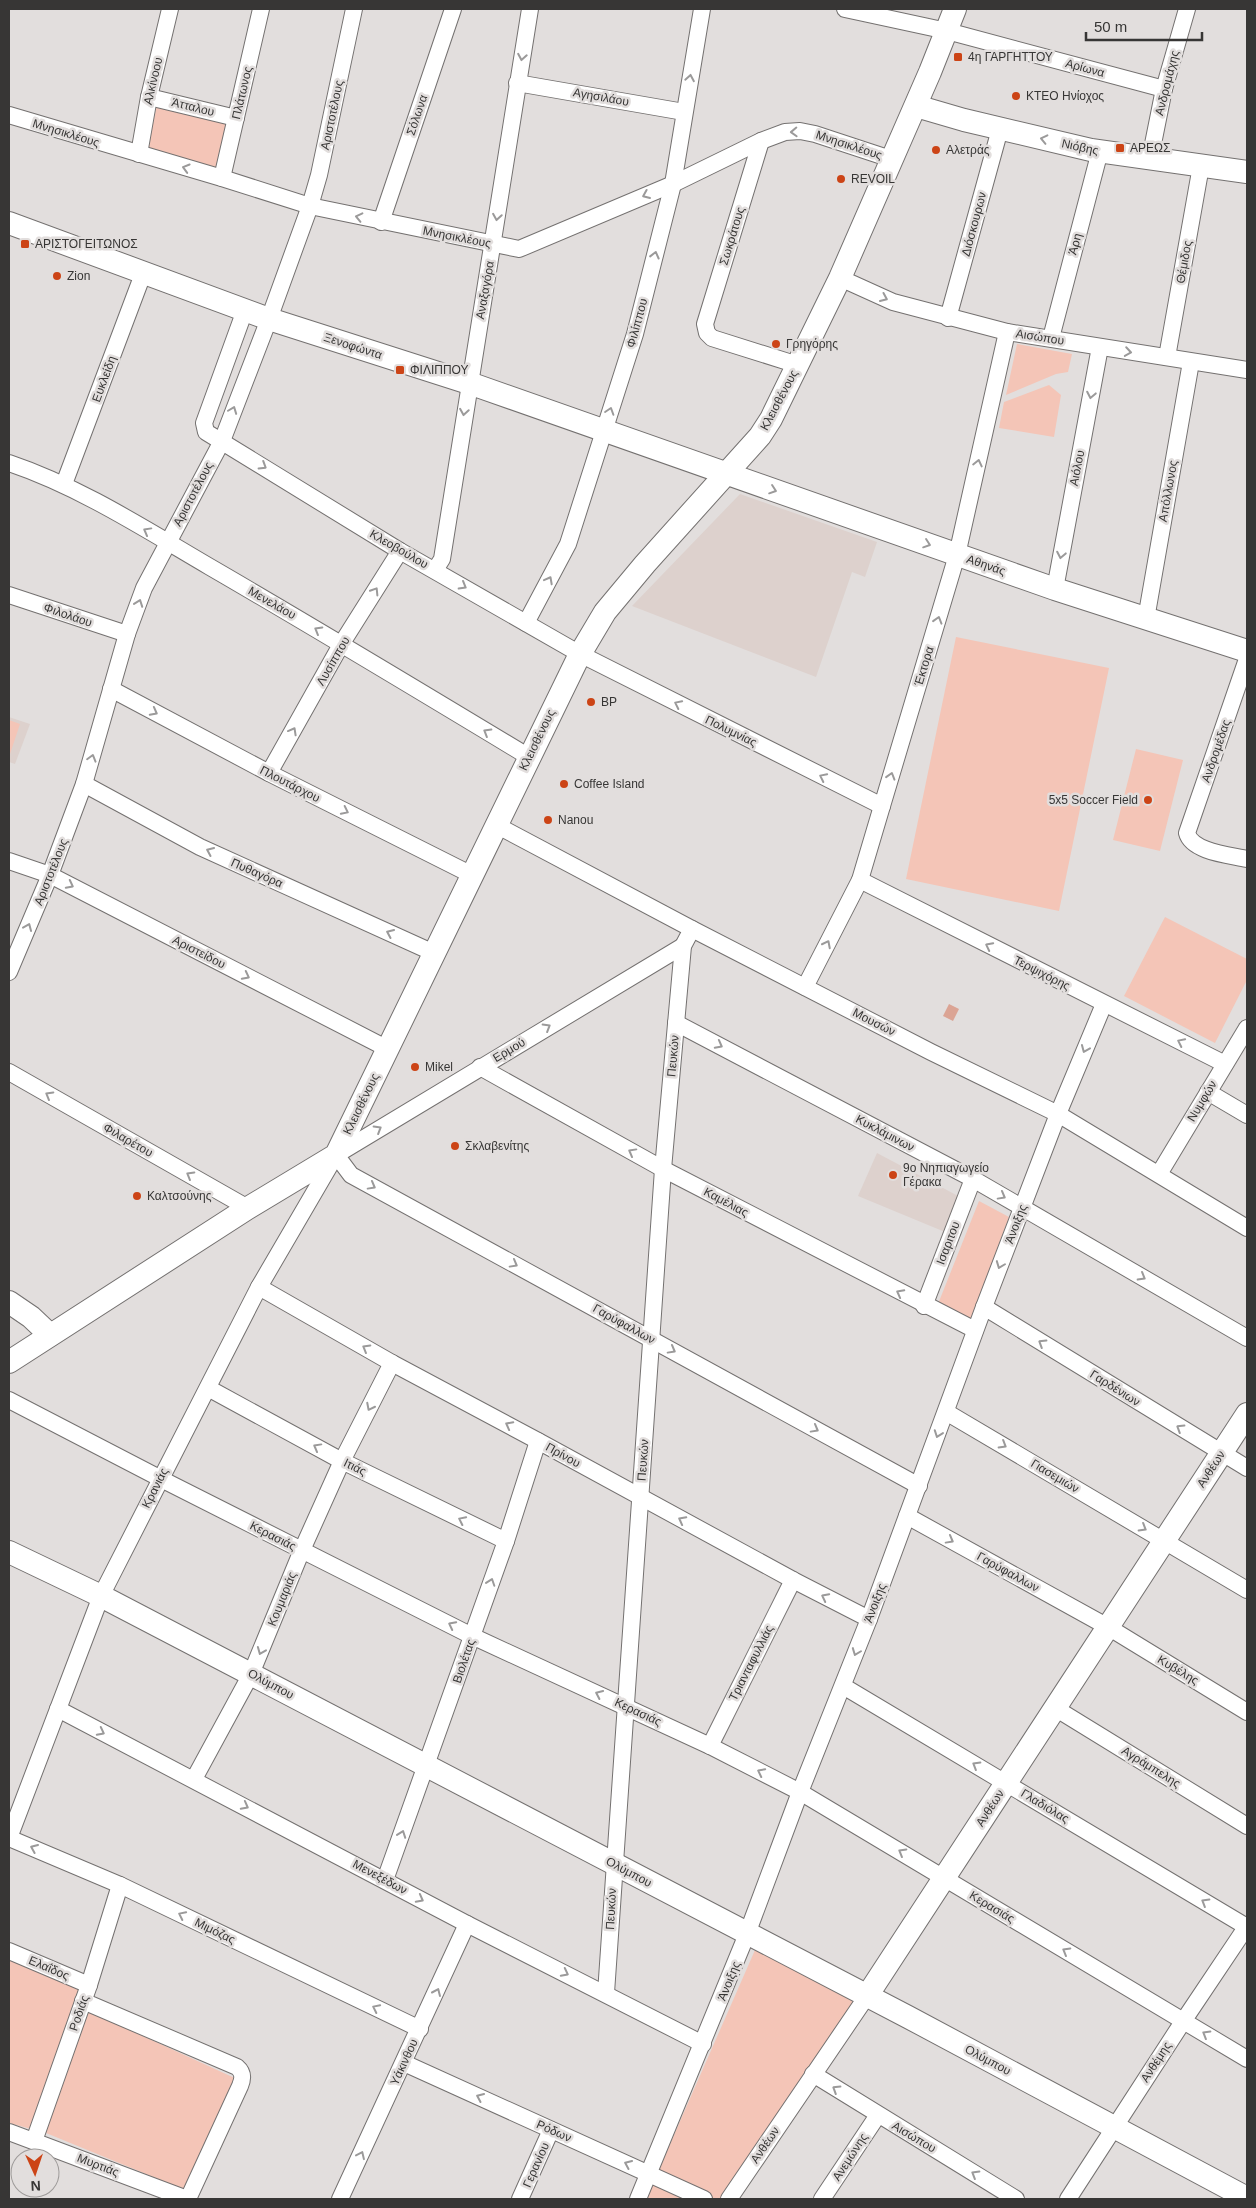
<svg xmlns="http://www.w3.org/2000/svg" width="1256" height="2208" font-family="Helvetica,sans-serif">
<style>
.built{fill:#ddd1cd}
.green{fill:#f4c5b7}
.water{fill:#dba494}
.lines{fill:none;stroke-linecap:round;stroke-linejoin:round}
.street-casing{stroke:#747170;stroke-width:18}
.secondary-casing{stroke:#747170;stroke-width:24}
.street{stroke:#fff;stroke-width:16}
.secondary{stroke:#fff;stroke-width:22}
.oneway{stroke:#9b9a9a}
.poi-dot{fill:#cc4416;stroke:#e2dedd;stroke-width:2}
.labels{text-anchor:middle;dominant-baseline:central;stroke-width:5;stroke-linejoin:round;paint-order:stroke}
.poi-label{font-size:12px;fill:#373635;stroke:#e2dedd;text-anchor:start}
.street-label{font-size:12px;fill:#373635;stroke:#e2dedd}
</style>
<rect width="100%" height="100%" fill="#e2dedd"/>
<g class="built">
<polygon points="740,494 877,542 865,577 852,572 816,677 632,606"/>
<polygon points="9,717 30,724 15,764 9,762"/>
<polygon points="877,1153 960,1197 945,1232 858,1196"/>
</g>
<g class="green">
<polygon points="157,104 228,124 216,169 148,148"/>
<polygon points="1017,344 1072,354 1068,372 1056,374 1006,395"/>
<polygon points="1049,385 1061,395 1054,437 999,428 1004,402"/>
<polygon points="956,637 1109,668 1059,911 906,879"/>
<polygon points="9,720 20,724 9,757"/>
<polygon points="1136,749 1183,760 1160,851 1113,840"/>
<polygon points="1165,917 1247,959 1247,980 1215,1043 1124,996"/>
<polygon points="979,1201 1009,1217 970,1321 938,1304"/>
<polygon points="755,1950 854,2001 721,2199 646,2199"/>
<polygon points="9,1956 80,1987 86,2010 239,2080 190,2192 46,2133 9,2123"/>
</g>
<polygon class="water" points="949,1004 959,1009 953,1021 943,1016"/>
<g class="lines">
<defs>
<g id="street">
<polyline points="845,9 947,31 1164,89"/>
<polyline points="517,83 684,112"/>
<polyline points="149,97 236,118"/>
<polyline points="9,115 222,178 310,206 519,249 673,184 761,141 785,132 800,131 815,134 891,159"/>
<polyline points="761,141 705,324 707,333 712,338 798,365"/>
<polyline points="139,154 149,97 170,9"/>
<polyline points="1150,159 1164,89 1187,9"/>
<polyline points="222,178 261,9"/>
<polyline points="381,222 453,9"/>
<polyline points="840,278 893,302 1007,332 1247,370"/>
<polyline points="245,310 204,423 206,432 400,551 580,654 882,806"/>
<polyline points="948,318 1000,129"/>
<polyline points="1051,338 1100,151"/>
<polyline points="1167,357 1201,166"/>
<path d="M9,463C80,487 145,529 210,567C317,629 423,693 529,757"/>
<polyline points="64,484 143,274"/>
<polyline points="435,570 442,559 530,9"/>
<polyline points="1055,589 1100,347"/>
<polyline points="9,595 127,634"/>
<polyline points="1146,619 1191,362"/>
<polyline points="526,623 568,544 635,334 673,184 702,9"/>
<path d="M1247,659L1187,833C1192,852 1230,855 1247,859"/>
<polyline points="111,689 269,773 472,875"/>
<polyline points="269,773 342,643 400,551"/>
<polyline points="84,784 200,847 434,953"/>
<polyline points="496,825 692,929 931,1052 1058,1114 1247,1228"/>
<polyline points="9,861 50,875 388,1049"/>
<polyline points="860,880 1225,1064"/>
<polyline points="9,972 50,875 84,784 127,634 144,588 222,441 269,319 310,206 319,175 354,9"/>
<polyline points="805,987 860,880 882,806 957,555 1007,332"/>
<polyline points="676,1023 973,1179 1247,1338"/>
<polyline points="480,1067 663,1169 975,1330"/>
<polyline points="9,1072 248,1208"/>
<polyline points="1208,1092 1247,1115"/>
<polyline points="336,1155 351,1175 919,1486"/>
<polyline points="1159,1174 1247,1028"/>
<polyline points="259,1287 392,1363 538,1441 793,1580 869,1619"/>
<polyline points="924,1306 973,1179"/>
<polyline points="984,1307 1247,1468"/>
<polyline points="208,1388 342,1461 506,1541"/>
<polyline points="9,1400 169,1483 472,1636 710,1746 800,1792 1247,2059"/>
<polyline points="946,1412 1247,1590"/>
<polyline points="907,1516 1108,1627 1247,1712"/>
<polyline points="843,1686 1247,1927"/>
<polyline points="1055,1708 1247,1826"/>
<polyline points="58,1709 467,1924 703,2044"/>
<polyline points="710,1746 793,1580"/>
<polyline points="194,1779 251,1674 302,1550 342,1461 392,1363"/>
<polyline points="9,1838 101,1596 259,1287 336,1155 683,946"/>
<polyline points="9,1838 120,1885 420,2029"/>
<polyline points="385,1880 506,1541 538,1441"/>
<polyline points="9,1951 89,1985"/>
<polyline points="606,1993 663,1169 683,946 692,929"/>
<path d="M83,2001L237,2067C244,2073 243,2079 240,2086L188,2199"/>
<polyline points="404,2063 704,2199"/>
<polyline points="813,2074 1016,2199"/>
<polyline points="9,2132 187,2199"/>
<polyline points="34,2141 89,1985 120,1885"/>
<polyline points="340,2199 467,1924"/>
<polyline points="520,2199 551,2130"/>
<polyline points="638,2199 747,1934 800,1792 869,1619 984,1307 1058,1114 1104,1004"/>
<polyline points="729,2199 867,1996"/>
<polyline points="822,2199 878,2115"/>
<polyline points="1068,2199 1184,2020 1247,1926"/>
</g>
<g id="secondary">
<polyline points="916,106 964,120 1091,150 1247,172"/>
<polyline points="9,223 269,319 469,383 1055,589 1247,651"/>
<polyline points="9,1302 31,1317 50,1335"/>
<polyline points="9,1362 248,1208 336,1155 580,654 605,612 645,564 760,436 771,419 840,278 930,72 955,9"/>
<polyline points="9,1552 101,1596 908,2017 1247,2198"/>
<polyline points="867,1996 1247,1414"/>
</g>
</defs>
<use href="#street" class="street-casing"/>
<use href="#secondary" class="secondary-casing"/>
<use href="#street" class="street"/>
<use href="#secondary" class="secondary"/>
</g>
<defs><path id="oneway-chevron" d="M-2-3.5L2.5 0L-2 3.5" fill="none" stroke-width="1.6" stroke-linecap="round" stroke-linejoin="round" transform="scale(1.25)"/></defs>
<g class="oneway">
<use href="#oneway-chevron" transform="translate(522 57) rotate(100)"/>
<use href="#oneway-chevron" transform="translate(690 78) rotate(-80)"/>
<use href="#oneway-chevron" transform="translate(794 132) rotate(178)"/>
<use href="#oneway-chevron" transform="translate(1044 139) rotate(-167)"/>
<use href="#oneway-chevron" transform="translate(186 168) rotate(-164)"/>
<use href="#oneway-chevron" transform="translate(646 195) rotate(157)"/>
<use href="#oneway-chevron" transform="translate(359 217) rotate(-167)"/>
<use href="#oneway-chevron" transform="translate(497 217) rotate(99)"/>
<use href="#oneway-chevron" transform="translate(655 255) rotate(-76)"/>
<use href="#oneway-chevron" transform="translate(884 298) rotate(24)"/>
<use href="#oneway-chevron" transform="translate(1128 352) rotate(9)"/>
<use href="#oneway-chevron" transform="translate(1091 395) rotate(101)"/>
<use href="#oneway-chevron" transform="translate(233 410) rotate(-69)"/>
<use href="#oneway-chevron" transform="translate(610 411) rotate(-72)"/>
<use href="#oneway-chevron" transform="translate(464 412) rotate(99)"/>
<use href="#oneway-chevron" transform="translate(978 463) rotate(-77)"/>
<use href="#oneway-chevron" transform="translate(263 466) rotate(32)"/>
<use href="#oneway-chevron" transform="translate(773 490) rotate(19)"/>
<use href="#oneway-chevron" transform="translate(147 531) rotate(-151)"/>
<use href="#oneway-chevron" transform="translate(927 544) rotate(19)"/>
<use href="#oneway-chevron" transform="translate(1061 555) rotate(101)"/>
<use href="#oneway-chevron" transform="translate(549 580) rotate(-62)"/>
<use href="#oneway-chevron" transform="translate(463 586) rotate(30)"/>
<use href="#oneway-chevron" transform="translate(375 591) rotate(-58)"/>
<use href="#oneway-chevron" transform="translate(139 603) rotate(-70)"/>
<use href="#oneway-chevron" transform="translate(938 620) rotate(-73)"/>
<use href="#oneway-chevron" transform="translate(318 630) rotate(-150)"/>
<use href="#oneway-chevron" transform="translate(678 704) rotate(-154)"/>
<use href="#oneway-chevron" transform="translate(154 712) rotate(28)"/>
<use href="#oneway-chevron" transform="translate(293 731) rotate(-61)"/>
<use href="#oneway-chevron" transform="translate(487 732) rotate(-149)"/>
<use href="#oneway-chevron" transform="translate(92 758) rotate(-74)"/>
<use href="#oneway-chevron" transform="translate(891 776) rotate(-73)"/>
<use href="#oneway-chevron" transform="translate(823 777) rotate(-154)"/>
<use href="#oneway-chevron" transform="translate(345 811) rotate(26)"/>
<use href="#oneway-chevron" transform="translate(210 851) rotate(-156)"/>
<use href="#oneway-chevron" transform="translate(70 885) rotate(27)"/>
<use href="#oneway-chevron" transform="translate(28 927) rotate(-67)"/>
<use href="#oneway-chevron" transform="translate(390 933) rotate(-156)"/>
<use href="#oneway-chevron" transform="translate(827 944) rotate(-63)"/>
<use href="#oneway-chevron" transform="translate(989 946) rotate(-153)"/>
<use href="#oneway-chevron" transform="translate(246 976) rotate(27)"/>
<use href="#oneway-chevron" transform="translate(547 1027) rotate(-31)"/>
<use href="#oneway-chevron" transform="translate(1181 1042) rotate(-154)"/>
<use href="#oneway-chevron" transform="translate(719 1045) rotate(28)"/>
<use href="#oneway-chevron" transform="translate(1085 1049) rotate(113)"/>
<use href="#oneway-chevron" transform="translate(49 1095) rotate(-150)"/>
<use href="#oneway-chevron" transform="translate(378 1129) rotate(-31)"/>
<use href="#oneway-chevron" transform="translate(632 1152) rotate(-151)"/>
<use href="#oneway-chevron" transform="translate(190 1175) rotate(-150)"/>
<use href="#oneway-chevron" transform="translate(372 1186) rotate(29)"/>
<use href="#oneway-chevron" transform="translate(1002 1196) rotate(29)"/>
<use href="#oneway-chevron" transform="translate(514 1264) rotate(29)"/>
<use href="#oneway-chevron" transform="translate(1000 1265) rotate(111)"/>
<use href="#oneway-chevron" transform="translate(1142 1277) rotate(30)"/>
<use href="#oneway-chevron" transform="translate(900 1293) rotate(-152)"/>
<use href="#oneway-chevron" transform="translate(1042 1343) rotate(-148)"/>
<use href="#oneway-chevron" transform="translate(366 1348) rotate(-150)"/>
<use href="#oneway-chevron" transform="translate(672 1350) rotate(29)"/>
<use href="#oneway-chevron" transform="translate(370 1407) rotate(117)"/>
<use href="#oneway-chevron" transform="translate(509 1425) rotate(-152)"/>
<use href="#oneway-chevron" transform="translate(1180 1428) rotate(-148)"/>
<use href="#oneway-chevron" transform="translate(815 1429) rotate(29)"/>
<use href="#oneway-chevron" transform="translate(938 1434) rotate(110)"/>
<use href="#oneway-chevron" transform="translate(1003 1445) rotate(31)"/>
<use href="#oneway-chevron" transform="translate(317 1447) rotate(-151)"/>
<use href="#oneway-chevron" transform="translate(462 1520) rotate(-154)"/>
<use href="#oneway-chevron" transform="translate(682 1520) rotate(-152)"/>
<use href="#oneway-chevron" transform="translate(1143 1528) rotate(31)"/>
<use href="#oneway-chevron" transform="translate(950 1540) rotate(29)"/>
<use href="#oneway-chevron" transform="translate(491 1582) rotate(-71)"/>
<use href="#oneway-chevron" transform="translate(825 1597) rotate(-153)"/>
<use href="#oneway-chevron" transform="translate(452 1625) rotate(-153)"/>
<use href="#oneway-chevron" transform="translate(261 1651) rotate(112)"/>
<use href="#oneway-chevron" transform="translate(856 1652) rotate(111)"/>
<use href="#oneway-chevron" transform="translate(599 1694) rotate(-155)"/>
<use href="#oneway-chevron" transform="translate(101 1732) rotate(27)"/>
<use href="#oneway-chevron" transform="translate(976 1765) rotate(-149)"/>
<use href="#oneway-chevron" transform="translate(761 1772) rotate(-153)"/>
<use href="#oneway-chevron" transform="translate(245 1806) rotate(28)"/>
<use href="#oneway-chevron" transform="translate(402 1834) rotate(-70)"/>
<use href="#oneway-chevron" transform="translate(34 1848) rotate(-157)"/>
<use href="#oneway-chevron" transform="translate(902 1852) rotate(-150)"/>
<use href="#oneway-chevron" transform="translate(420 1899) rotate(28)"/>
<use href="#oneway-chevron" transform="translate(1205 1902) rotate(-149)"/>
<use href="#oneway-chevron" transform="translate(182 1915) rotate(-154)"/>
<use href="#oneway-chevron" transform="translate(1066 1951) rotate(-150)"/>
<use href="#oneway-chevron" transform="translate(565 1973) rotate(27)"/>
<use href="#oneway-chevron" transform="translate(437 1992) rotate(-66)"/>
<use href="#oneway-chevron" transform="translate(376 2008) rotate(-154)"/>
<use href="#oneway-chevron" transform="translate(1206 2034) rotate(-149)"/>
<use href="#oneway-chevron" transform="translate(836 2089) rotate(-148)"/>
<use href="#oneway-chevron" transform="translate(480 2097) rotate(-156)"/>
<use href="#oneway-chevron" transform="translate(361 2155) rotate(-65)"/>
<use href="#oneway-chevron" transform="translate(628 2164) rotate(-156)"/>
<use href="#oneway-chevron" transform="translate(975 2174) rotate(-149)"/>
</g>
<g class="poi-dot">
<rect x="953" y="52" width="10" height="10" rx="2.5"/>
<circle cx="1016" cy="96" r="5"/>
<rect x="1115" y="143" width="10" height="10" rx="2.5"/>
<circle cx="936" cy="150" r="5"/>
<circle cx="841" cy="179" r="5"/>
<rect x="20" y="239" width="10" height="10" rx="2.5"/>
<circle cx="57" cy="276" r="5"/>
<circle cx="776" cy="344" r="5"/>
<rect x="395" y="365" width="10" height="10" rx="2.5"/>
<circle cx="591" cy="702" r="5"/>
<circle cx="564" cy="784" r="5"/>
<circle cx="1148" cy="800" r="5"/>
<circle cx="548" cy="820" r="5"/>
<circle cx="415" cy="1067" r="5"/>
<circle cx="455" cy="1146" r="5"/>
<circle cx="893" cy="1175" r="5"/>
<circle cx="137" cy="1196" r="5"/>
</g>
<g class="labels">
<g class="poi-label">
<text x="968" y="57">4η ΓΑΡΓΗΤΤΟΥ</text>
<text x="1026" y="96">ΚΤΕΟ Hνίοχος</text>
<text x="1130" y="148">ΑΡΕΩΣ</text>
<text x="946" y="150">Αλετράς</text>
<text x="851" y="179">REVOIL</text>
<text x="35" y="244">ΑΡΙΣΤΟΓΕΙΤΩΝΟΣ</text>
<text x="67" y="276">Zion</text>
<text x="786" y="344">Γρηγόρης</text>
<text x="410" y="370">ΦΙΛΙΠΠΟΥ</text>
<text x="601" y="702">BP</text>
<text x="574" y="784">Coffee Island</text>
<text x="1138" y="800" text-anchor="end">5x5 Soccer Field</text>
<text x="558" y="820">Nanou</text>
<text x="425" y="1067">Mikel</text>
<text x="465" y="1146">Σκλαβενίτης</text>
<text x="903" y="1168">9ο Νηπιαγωγείο<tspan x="903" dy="14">Γέρακα</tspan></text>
<text x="147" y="1196">Καλτσούνης</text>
</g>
<g class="street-label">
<text transform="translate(1085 68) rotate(15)">Αρίωνα</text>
<text transform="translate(153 81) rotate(-77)">Αλκίνοου</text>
<text transform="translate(1167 83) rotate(-76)">Ανδρομάχης</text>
<text transform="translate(242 93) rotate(-77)">Πλάτωνος</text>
<text transform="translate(601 97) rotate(10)">Αγησιλάου</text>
<text transform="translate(193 107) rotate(14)">Άτταλου</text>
<text transform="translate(332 115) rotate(-78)">Αριστοτέλους</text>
<text transform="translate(417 115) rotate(-71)">Σόλωνα</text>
<text transform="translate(66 133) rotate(17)">Μνησικλέους</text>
<text transform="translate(849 145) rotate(18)">Μνησικλέους</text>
<text transform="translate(1080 147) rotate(12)">Νιόβης</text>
<text transform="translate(974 224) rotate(-75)">Διόσκουρων</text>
<text transform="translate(732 236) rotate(-73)">Σωκράτους</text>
<text transform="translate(457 237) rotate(11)">Μνησικλέους</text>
<text transform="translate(1075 244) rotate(-75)">Άρη</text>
<text transform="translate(1184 262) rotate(-80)">Θέμιδος</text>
<text transform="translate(485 290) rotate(-80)">Αναξαγόρα</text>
<text transform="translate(637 323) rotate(-75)">Φιλίππου</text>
<text transform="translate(1040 337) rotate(9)">Αισώπου</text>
<text transform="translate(353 346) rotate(18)">Ξενοφώντα</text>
<text transform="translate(104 379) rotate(-70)">Ευκλείδη</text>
<text transform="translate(779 400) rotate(-62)">Κλεισθένους</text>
<text transform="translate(1077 468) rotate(-79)">Αιόλου</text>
<text transform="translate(1168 491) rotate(-80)">Απόλλωνος</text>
<text transform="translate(193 494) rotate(-62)">Αριστοτέλους</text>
<text transform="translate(399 549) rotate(30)">Κλεοβούλου</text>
<text transform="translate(986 565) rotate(19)">Αθηνάς</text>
<text transform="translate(272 603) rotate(30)">Μενελάου</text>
<text transform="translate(68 615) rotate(19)">Φιλολάου</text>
<text transform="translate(333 661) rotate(-60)">Λυσίππου</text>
<text transform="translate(924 666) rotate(-73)">Έκτορα</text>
<text transform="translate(731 731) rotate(26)">Πολυμνίας</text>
<text transform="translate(537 740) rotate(-64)">Κλεισθένους</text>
<text transform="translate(1216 751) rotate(-71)">Ανδρομέδας</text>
<text transform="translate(290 784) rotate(27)">Πλουτάρχου</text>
<text transform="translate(51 872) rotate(-68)">Αριστοτέλους</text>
<text transform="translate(257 873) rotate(24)">Πυθαγόρα</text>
<text transform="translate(199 952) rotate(27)">Αριστείδου</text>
<text transform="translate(1042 973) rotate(27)">Τερψιχόρης</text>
<text transform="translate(874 1022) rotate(27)">Μουσών</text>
<text transform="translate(509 1050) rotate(-31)">Ερμού</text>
<text transform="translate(673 1056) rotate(-85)">Πευκών</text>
<text transform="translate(1202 1101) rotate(-59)">Νυμφών</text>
<text transform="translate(361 1104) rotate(-64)">Κλεισθένους</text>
<text transform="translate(885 1133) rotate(28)">Κυκλάμινων</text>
<text transform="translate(128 1140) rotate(30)">Φιλαρέτου</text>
<text transform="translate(726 1202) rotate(28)">Καμέλιας</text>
<text transform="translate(1016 1224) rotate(-69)">Άνοιξης</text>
<text transform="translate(948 1243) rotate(-69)">Ισαριτου</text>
<text transform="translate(624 1324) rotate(29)">Γαρύφαλλων</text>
<text transform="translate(1115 1388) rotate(32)">Γαρδένιων</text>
<text transform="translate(563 1455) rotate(29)">Πρίνου</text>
<text transform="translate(643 1460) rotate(-86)">Πευκών</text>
<text transform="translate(355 1467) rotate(26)">Ιτιάς</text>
<text transform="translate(1211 1469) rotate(-57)">Ανθέων</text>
<text transform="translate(1055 1476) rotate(31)">Γιασεμιών</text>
<text transform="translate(155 1488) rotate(-63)">Κρανιάς</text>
<text transform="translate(273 1536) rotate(27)">Κερασιάς</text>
<text transform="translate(1008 1572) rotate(29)">Γαρύφαλλων</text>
<text transform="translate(282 1599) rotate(-68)">Κουμαριάς</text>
<text transform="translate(875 1603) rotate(-69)">Άνοιξης</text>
<text transform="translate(464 1661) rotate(-71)">Βιολέτας</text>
<text transform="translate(751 1663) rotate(-63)">Τριανταφυλλιάς</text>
<text transform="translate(1178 1670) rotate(31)">Κυβέλης</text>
<text transform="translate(271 1684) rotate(28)">Ολύμπου</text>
<text transform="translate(638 1712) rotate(25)">Κερασιάς</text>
<text transform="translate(1151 1767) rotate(32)">Αγράμπελης</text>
<text transform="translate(1045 1806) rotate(31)">Γλαδιόλας</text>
<text transform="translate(990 1808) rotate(-57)">Ανθέων</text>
<text transform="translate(629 1872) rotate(28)">Ολύμπου</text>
<text transform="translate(380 1877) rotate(28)">Μενεξέδων</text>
<text transform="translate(992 1907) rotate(31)">Κερασιάς</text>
<text transform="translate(611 1909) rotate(-87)">Πευκών</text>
<text transform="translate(215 1931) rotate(26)">Μιμόζας</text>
<text transform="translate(49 1968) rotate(23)">Ελαΐδος</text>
<text transform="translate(729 1981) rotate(-68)">Άνοιξης</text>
<text transform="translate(79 2013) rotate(-71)">Ροδιάς</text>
<text transform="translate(988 2060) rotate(28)">Ολύμπου</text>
<text transform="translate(404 2062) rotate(-65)">Υάκινθου</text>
<text transform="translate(1156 2062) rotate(-57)">Ανθέμης</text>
<text transform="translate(554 2131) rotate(24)">Ρόδων</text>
<text transform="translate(914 2137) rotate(31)">Αισώπου</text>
<text transform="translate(765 2145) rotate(-56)">Ανθέων</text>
<text transform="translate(850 2157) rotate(-57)">Ανεμώνης</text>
<text transform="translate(98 2165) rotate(21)">Μυρτιάς</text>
<text transform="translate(536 2165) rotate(-66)">Γερανίου</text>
</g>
</g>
<rect width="1256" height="2208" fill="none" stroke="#373635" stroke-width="20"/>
<g transform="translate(35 2173) rotate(177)"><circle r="24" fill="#e2dedd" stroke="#9e9b9a"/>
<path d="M0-4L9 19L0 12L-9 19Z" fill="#cc4416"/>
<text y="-8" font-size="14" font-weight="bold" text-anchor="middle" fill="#373635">N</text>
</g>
<path d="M1086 32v8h116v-8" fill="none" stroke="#373635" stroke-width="2.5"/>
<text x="1094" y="32" font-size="15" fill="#373635" stroke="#e2dedd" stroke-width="4" paint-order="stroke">50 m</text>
</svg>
